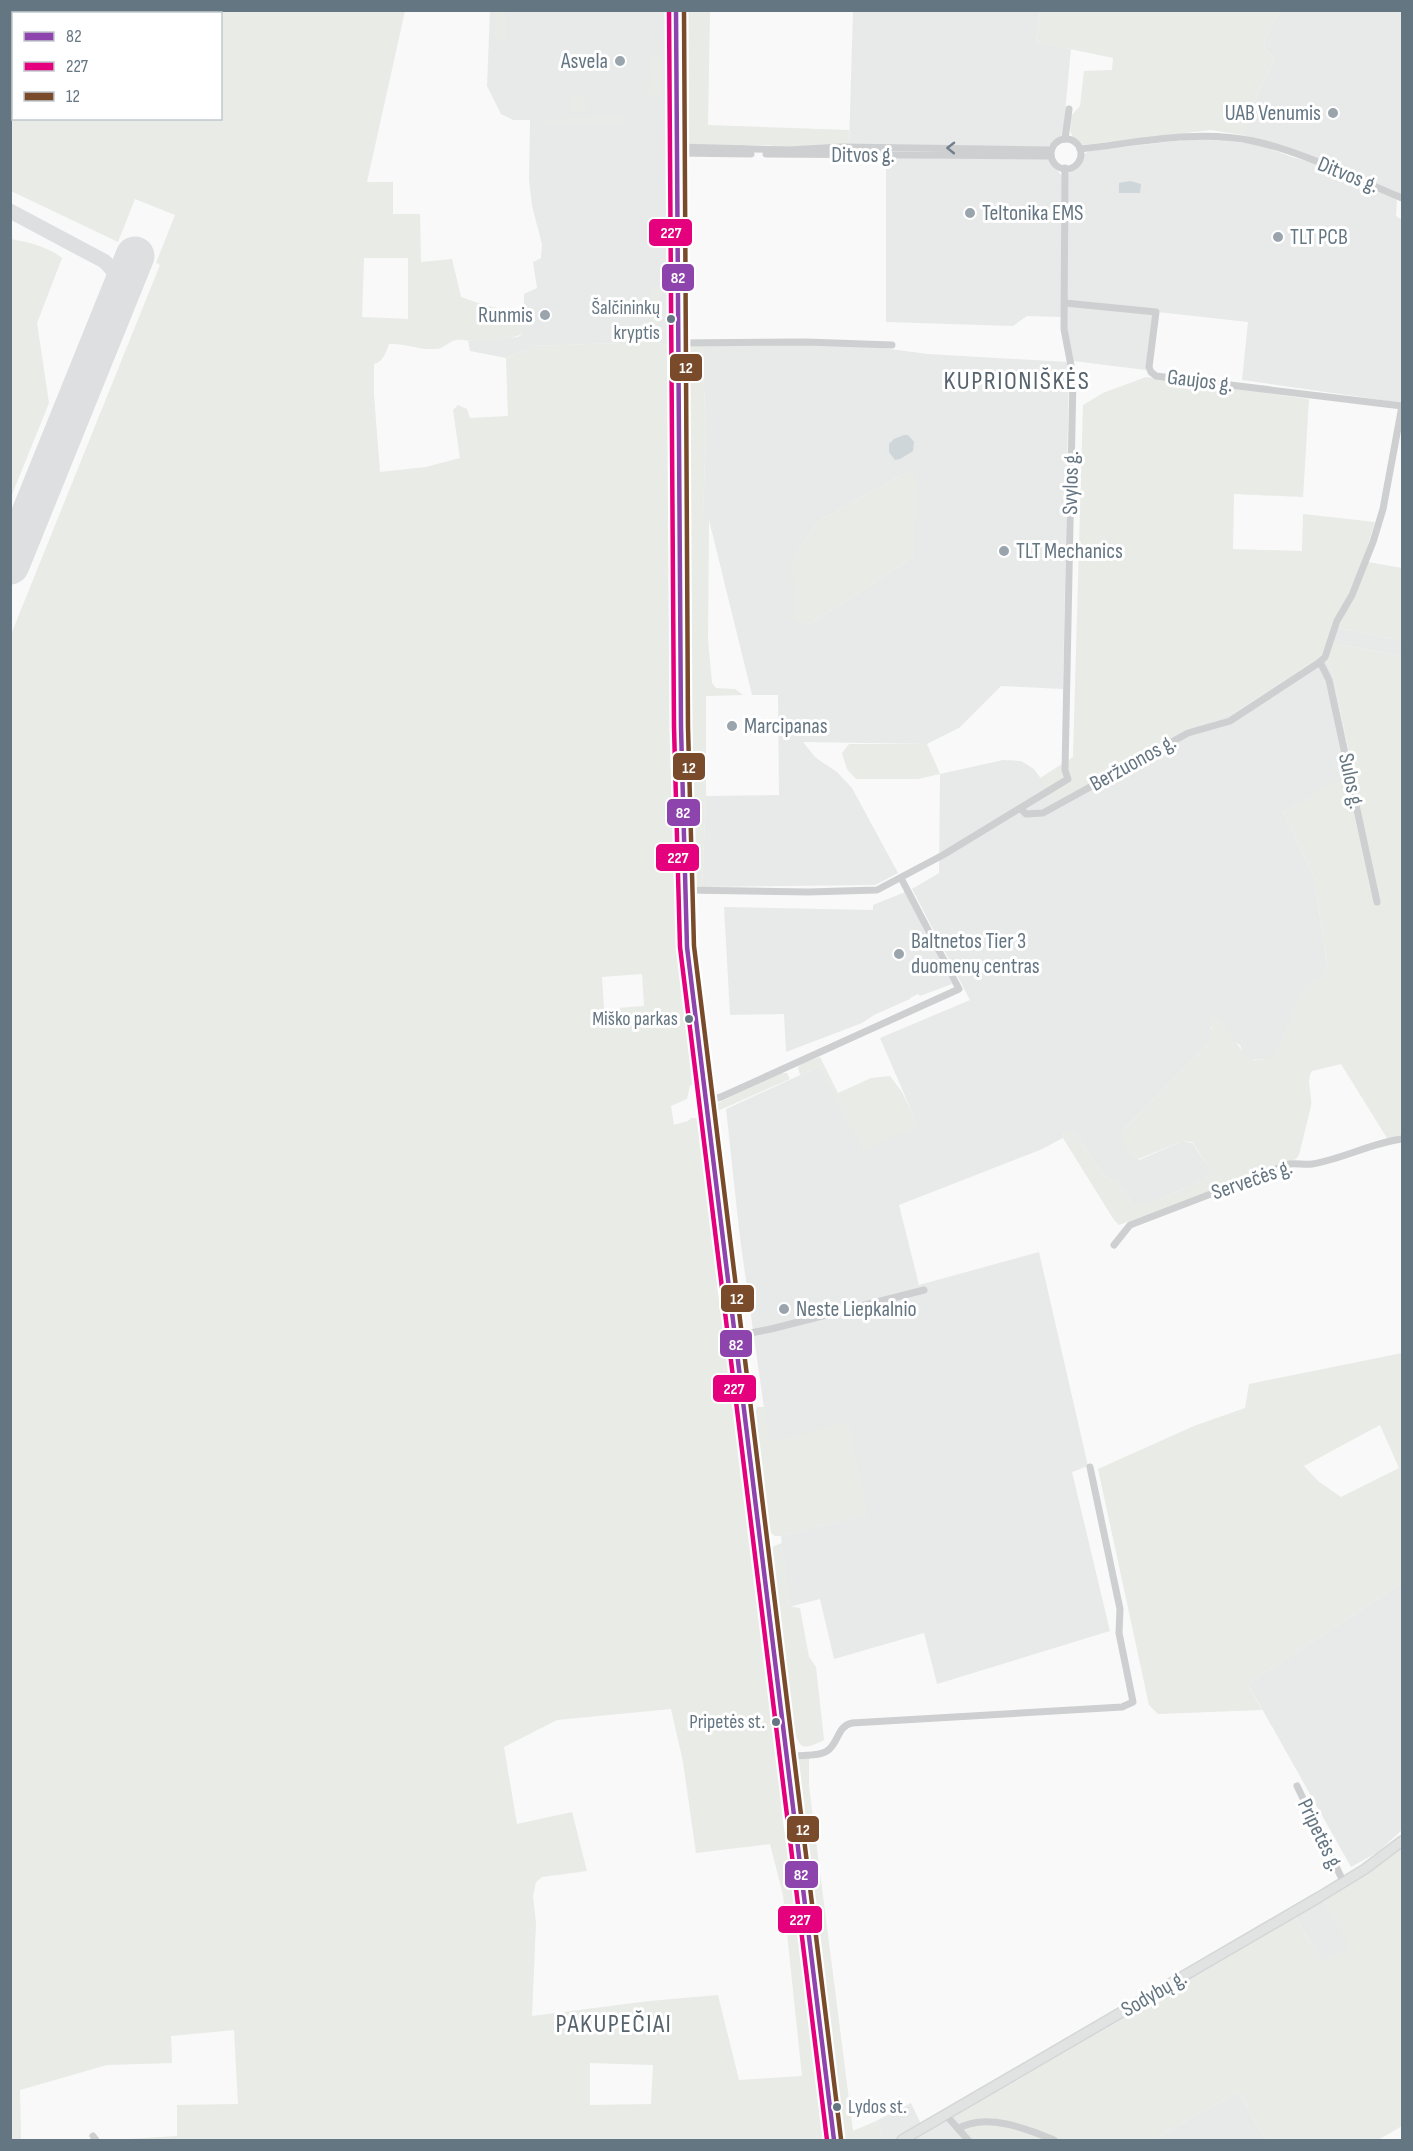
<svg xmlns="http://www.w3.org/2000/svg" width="1413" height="2151" font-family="'Sofia Sans Condensed',sans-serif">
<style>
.built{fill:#e8e9e9;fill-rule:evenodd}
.green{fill:#e8ebe6;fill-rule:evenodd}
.water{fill:#ced6d9}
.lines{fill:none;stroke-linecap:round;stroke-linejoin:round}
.taxiway{stroke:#dedfe0;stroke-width:15}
.runway{stroke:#dedfe0;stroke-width:39}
.secondary-casing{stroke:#d5d6d7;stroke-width:12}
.highway-casing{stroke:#d5d6d6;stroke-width:15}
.street{stroke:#cecfd0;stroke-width:7}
.secondary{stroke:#e1e2e2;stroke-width:9}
.highway{stroke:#e1e2e2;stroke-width:12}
.bus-1-casing{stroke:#fff;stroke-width:9}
.bus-2-casing{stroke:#fff;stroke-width:9}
.bus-3-casing{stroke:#fff;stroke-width:9}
.bus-1{stroke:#8e44ad;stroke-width:4.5}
.bus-2{stroke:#e5007d;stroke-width:4.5}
.bus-3{stroke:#7a4b2a;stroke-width:4.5}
.oneway{stroke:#707f8b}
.poi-dot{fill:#99a4ac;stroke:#fff;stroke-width:2}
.bus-dot{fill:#657683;stroke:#fff;stroke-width:2}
.labels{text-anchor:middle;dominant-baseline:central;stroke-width:6;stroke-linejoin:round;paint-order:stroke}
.bus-label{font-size:20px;fill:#657683;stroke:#fff;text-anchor:end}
.poi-label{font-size:22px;fill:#657683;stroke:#fff;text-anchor:start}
.street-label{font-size:22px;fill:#657683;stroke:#fff}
.quarter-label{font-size:26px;letter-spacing:1.5px;fill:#57646e;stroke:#fff}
.line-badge{stroke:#fff;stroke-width:2}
.badge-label{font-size:16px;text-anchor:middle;font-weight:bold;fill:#fff}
</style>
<rect width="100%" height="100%" fill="#f9f9f9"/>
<g class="built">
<polygon points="490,11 671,11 672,341 668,345 652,342 530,346 528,349 506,358 470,351 468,341 518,337 524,333 524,294 537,288 533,262 541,258 542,244 532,206 529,180 530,120 513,120 501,114 487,86"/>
<polygon points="853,11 1040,11 1036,42 1071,49 1063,134 1046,148 849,145"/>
<polygon points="1280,11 1402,11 1402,195 1305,153 1277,144 1242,135 1260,88 1275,59 1266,50 1264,42"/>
<polygon points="1193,139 1223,140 1260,145 1292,157 1310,162 1397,198 1396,216 1402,220 1402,403 1242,380 1248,322 1067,302 1068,175 1070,171 1076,167 1083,155 1089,151"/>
<polygon points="886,158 1048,159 1062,176 1061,317 1027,316 1013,326 886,322"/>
<polygon points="1071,306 1153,314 1146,370 1073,361 1067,329 1067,307"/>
<path d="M804,344L882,348L928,354L1068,362L1069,369L1063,689L1001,686L959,728L927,744L803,742L816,758L837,772L852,788L898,873L875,885L702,887L706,796L779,795L778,695H752L709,520L703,517L706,430L702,345ZM909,471L914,555L899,567L808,625L792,562L817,522Z"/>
<polygon points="1338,628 1402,641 1402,656 1332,643"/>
<polygon points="1321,656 1326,660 1333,673 1353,774 1283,812 1314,877 1327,964 1326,971 1318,980 1305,987 1280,1045 1276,1053 1268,1059 1251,1060 1243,1053 1240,1045 1210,1026 1213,1032 1209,1043 1122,1131 1139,1160 1183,1141 1192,1143 1210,1169 1207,1178 1150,1204 1133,1204 1118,1183 1105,1177 1074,1132 1064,1132 1063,1138 1040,1150 899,1205 919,1285 1039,1252 1088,1466 1072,1472 1110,1631 937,1684 924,1633 834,1659 820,1599 789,1607 781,1536 867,1514 769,1443 740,1238 726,1109 820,1066 863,1149 918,1126 880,1038 970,1000 912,889 939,873 940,774 1003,760 1021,761 1034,769 1056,800 1194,726 1235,712"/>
<polygon points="905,892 952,984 920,996 918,994 910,998 910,999 874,1015 862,1023 786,1052 784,1014 730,1015 724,907 873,910 873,905"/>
<polygon points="1402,1583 1402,1830 1378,1852 1351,1867 1248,1684"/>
<polygon points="1323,1900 1351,1948 1323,1963 1295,1916"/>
<polygon points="1238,2092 1265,2140 1153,2140"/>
<polygon points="911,2103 922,2126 895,2140 885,2140 876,2121"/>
<polygon points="956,2115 977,2140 913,2140"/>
</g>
<g class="green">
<path d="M11,11H405L367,182H393V214H420L421,262L452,259L461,297L487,306L524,313V333C515,339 487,341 475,341C468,341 462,339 456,340C448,342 444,349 435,349C419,350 404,343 389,344C386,352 383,362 374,364V395L380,472L426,467L460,458L453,410L458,405L467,409L470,418L508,416L506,358L528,349L530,346L652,342L668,345L672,341L677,842L669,843L670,868L677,872L681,944L698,1082L690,1086L687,1099L671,1106L674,1125L688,1121L691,1118H696L703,1122L744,1439L820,2066V2093L827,2140H112L177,2136V2105L238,2104L234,2030L171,2036L172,2063L107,2065L20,2090L21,2140H11L10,637L160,265L156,263L175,215L135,199L118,242L11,191ZM14,14H220V118H14ZM364,258H408V319L362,317ZM642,974L644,1006L604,1009L602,977ZM671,1709L683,1762L696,1853L770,1844L783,1895L802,2076L739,2080L718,1995L649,2001L532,2016L536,1923L533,1896L536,1882L542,1877L587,1871L572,1812L517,1824L504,1747L557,1720ZM590,2063L653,2065L651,2104L590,2105Z"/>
<polygon points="494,11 506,11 507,41 498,41 495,38"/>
<polygon points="680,11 710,11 708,125 849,130 849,145 786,148 768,145 750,145 737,147 683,144 681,142"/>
<polygon points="1040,11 1280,11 1264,42 1266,50 1275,59 1260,88 1242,135 1211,130 1083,145 1073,137 1070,131 1071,116 1080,106 1084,71 1112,70 1113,58 1036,42"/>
<polygon points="657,53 662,58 661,94 654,98 648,95 650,56"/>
<polygon points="571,95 585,95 586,111 570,111"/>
<polygon points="590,117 625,117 630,120 628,123 535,123 543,120"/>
<path d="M11,239C28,242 49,247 62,258L37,323L49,403L11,497Z"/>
<polygon points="656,283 660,286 662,321 655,326 650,322 649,289"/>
<polygon points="688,345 702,345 706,430 703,517 709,519 708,639 712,683 716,688 735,689 743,695 706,696 706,796 702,887 689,885 685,716 683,348"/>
<polygon points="1146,377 1309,399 1303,497 1234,494 1233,549 1302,551 1303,514 1375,522 1363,561 1321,656 1235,712 1194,726 1056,801 1040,778 1073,757 1083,405 1103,393"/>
<polygon points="909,471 916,477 914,555 899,567 808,625 794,620 792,562 817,522"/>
<polygon points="1368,562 1402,568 1402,641 1338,628"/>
<path d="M1332,643L1402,656V1137L1387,1138L1341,1064L1312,1071C1305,1082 1313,1094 1311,1106L1299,1155L1296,1159L1119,1225L1114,1220L1063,1138L1064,1132L1070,1130L1074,1132L1105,1177L1118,1183L1133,1204H1150L1207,1178L1210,1169L1192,1142L1183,1141L1136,1160C1128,1156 1121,1139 1122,1131L1209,1043L1213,1032L1208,1018L1210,1016H1216C1231,1028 1236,1048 1251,1060C1265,1061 1273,1058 1280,1045L1305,986C1317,981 1325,977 1327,963L1314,877L1283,812L1353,773L1333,673L1326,660Z"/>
<polygon points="849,744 927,744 940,774 918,779 856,779 847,769 842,753"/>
<polygon points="820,1057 838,1093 871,1078 890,1076 902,1092 919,1126 863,1150 820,1066 800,1075 798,1067 803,1063"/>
<polygon points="780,1073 787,1073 790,1079 713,1113 713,1107 718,1103"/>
<path d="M1402,1353V1583L1248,1684L1262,1710L1158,1714L1149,1705L1098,1469L1194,1426L1245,1408L1249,1384ZM1380,1425L1399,1468L1341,1497L1318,1481L1304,1466Z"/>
<polygon points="757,1407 764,1407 770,1442 848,1422 868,1514 781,1536 775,1536 767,1530 754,1415"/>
<path d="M782,1543L789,1606L800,1608L809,1657L816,1667L824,1740C805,1749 799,1752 794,1728L771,1551L772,1547Z"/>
<polygon points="809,1758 809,1786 853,2131 876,2121 885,2140 842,2140 797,1777 796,1760"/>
<polygon points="1402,1845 1402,2126 1378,2140 1265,2140 1238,2092 1153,2140 977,2140 956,2115 1295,1916 1323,1963 1350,1948 1323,1900 1373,1869"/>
</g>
<g class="water">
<polygon points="1130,181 1141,184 1140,193 1119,193 1119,183"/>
<polygon points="904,435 908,435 914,442 913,451 900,459 895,460 889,452 889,444 894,439"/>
</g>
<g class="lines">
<path class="taxiway" d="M10,211L104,261C115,271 119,279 119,294"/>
<polyline class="runway" points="10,565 135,256"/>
<defs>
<polyline id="secondary" points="902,2140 1321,1896 1365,1869 1402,1841"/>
<polyline id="highway" points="676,10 681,727 684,890 687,947 788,1756 833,2140"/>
</defs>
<use href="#secondary" class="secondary-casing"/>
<use href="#highway" class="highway-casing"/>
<g class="street">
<polyline points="1065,139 1069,109"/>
<circle cx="1066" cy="154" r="15"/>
<polyline points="676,147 789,150 842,147 1051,150"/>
<path d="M1080,149C1136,143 1196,129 1253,141C1301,151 1356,179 1402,198"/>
<polyline points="676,153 751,154"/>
<polyline points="766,154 1051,156"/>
<polyline points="1065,303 1156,312 1149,367 1151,372 1156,376 1402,406"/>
<polyline points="677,343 806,342 892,345"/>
<polyline points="1320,662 1329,680 1377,902"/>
<polyline points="1021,809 1026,814 1043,813 1188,733 1230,721 1320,662 1325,657 1337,621 1352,595 1373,542 1383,509 1402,406"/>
<polyline points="684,890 808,892 877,890 943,855 1068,779 1065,770 1073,376 1064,329 1065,168"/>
<polyline points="706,1101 721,1097 959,989 901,878"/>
<path d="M1114,1245L1130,1225L1289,1164C1297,1163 1305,1165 1312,1164C1343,1159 1371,1143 1402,1139"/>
<polyline points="735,1336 771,1329 924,1290"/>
<path d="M788,1756C799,1755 817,1757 827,1751C839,1743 837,1726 852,1723L1122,1707L1133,1702L1119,1633L1120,1609L1090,1467"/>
<polyline points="1297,1786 1344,1883"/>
<polyline points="946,2115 968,2140"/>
<path d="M958,2129C985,2112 1028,2129 1054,2140"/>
<polyline points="93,2136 96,2140"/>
</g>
<use href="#secondary" class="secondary"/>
<use href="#highway" class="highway"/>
<defs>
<polyline id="bus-1" points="676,10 681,727 687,947 834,2140"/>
<polyline id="bus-2" points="669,10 674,727 680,947 827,2140"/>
<polyline id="bus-3" points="684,10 688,727 694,946 841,2139"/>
</defs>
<use href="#bus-1" class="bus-1-casing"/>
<use href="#bus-2" class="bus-2-casing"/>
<use href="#bus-3" class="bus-3-casing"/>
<use href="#bus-1" class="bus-1"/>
<use href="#bus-2" class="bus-2"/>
<use href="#bus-3" class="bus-3"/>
</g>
<defs><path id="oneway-chevron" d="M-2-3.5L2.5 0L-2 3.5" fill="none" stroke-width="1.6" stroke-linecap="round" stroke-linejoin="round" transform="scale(1.5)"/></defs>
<use class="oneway" href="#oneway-chevron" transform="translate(951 148) rotate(-179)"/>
<g class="poi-dot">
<circle cx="620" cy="61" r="6"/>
<circle cx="1333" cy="113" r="6"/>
<circle cx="970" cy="213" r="6"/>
<circle cx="1278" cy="237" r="6"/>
<circle cx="545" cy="315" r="6"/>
<circle cx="1004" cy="551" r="6"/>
<circle cx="732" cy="726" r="6"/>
<circle cx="899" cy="954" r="6"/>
<circle cx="784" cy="1309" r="6"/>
</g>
<g class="bus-dot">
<circle cx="671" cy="319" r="5"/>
<circle cx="689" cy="1019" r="5"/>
<circle cx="776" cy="1722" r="5"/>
<circle cx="837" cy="2107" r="5"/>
</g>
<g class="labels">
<g class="bus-label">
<text x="660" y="308">Šalčininkų<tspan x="660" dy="25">kryptis</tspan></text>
<text x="678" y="1019">Miško parkas</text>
<text x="765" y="1722">Pripetės st.</text>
<text x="848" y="2107" text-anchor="start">Lydos st.</text>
</g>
<g class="poi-label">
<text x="608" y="61" text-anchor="end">Asvela</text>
<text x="1321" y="113" text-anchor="end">UAB Venumis</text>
<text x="982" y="213">Teltonika EMS</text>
<text x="1290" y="237">TLT PCB</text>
<text x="533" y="315" text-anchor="end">Runmis</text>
<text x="1016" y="551">TLT Mechanics</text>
<text x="744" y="726">Marcipanas</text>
<text x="911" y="941">Baltnetos Tier 3<tspan x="911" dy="25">duomenų centras</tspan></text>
<text x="796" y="1309">Neste Liepkalnio</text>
</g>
<g class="street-label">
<text x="863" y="155">Ditvos g.</text>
<text transform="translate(1348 175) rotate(22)">Ditvos g.</text>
<text transform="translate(1200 381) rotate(7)">Gaujos g.</text>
<text transform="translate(1071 483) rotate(-89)">Svylos g.</text>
<text transform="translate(1133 763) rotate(-29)">Beržuonos g.</text>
<text transform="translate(1351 781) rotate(78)">Sulos g.</text>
<text transform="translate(1252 1180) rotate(-19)">Servečės g.</text>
<text transform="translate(1320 1835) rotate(64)">Pripetės g.</text>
<text transform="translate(1154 1994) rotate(-30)">Sodybų g.</text>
</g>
<g class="quarter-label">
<text x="1017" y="381">KUPRIONIŠKĖS</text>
<text x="614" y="2024">PAKUPEČIAI</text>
</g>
</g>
<g class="line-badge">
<rect x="648" y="218" width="45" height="29" rx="6" fill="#e5007d"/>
<rect x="661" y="263" width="34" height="29" rx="6" fill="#8e44ad"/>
<rect x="669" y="353" width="34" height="29" rx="6" fill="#7a4b2a"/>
<rect x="672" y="752" width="34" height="29" rx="6" fill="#7a4b2a"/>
<rect x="666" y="798" width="35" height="29" rx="6" fill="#8e44ad"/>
<rect x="655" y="843" width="45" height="29" rx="6" fill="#e5007d"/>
<rect x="720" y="1284" width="35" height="29" rx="6" fill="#7a4b2a"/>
<rect x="719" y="1329" width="34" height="29" rx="6" fill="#8e44ad"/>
<rect x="712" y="1374" width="45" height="29" rx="6" fill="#e5007d"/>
<rect x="786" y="1815" width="34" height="28" rx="6" fill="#7a4b2a"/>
<rect x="784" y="1860" width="35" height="29" rx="6" fill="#8e44ad"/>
<rect x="777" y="1905" width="46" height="29" rx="6" fill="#e5007d"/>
</g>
<g class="badge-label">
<text x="671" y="238">227</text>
<text x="678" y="283">82</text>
<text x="686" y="373">12</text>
<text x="689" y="773">12</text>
<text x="683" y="818">82</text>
<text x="678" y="863">227</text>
<text x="737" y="1304">12</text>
<text x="736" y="1350">82</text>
<text x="734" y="1394">227</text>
<text x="803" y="1835">12</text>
<text x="801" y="1880">82</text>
<text x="800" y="1925">227</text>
</g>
<rect width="1413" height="2151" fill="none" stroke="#657683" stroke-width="24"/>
<rect x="12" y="12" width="210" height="108" fill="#ffffff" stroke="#c1c8cd" stroke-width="1.5"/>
<rect x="24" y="32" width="30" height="9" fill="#8e44ad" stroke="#c1c8cd" stroke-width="1.5"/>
<text x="66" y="42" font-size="18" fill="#657683">82</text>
<rect x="24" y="62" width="30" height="9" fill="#e5007d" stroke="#c1c8cd" stroke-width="1.5"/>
<text x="66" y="72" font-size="18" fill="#657683">227</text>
<rect x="24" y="92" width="30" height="9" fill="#7a4b2a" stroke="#c1c8cd" stroke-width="1.5"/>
<text x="66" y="102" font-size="18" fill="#657683">12</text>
</svg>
